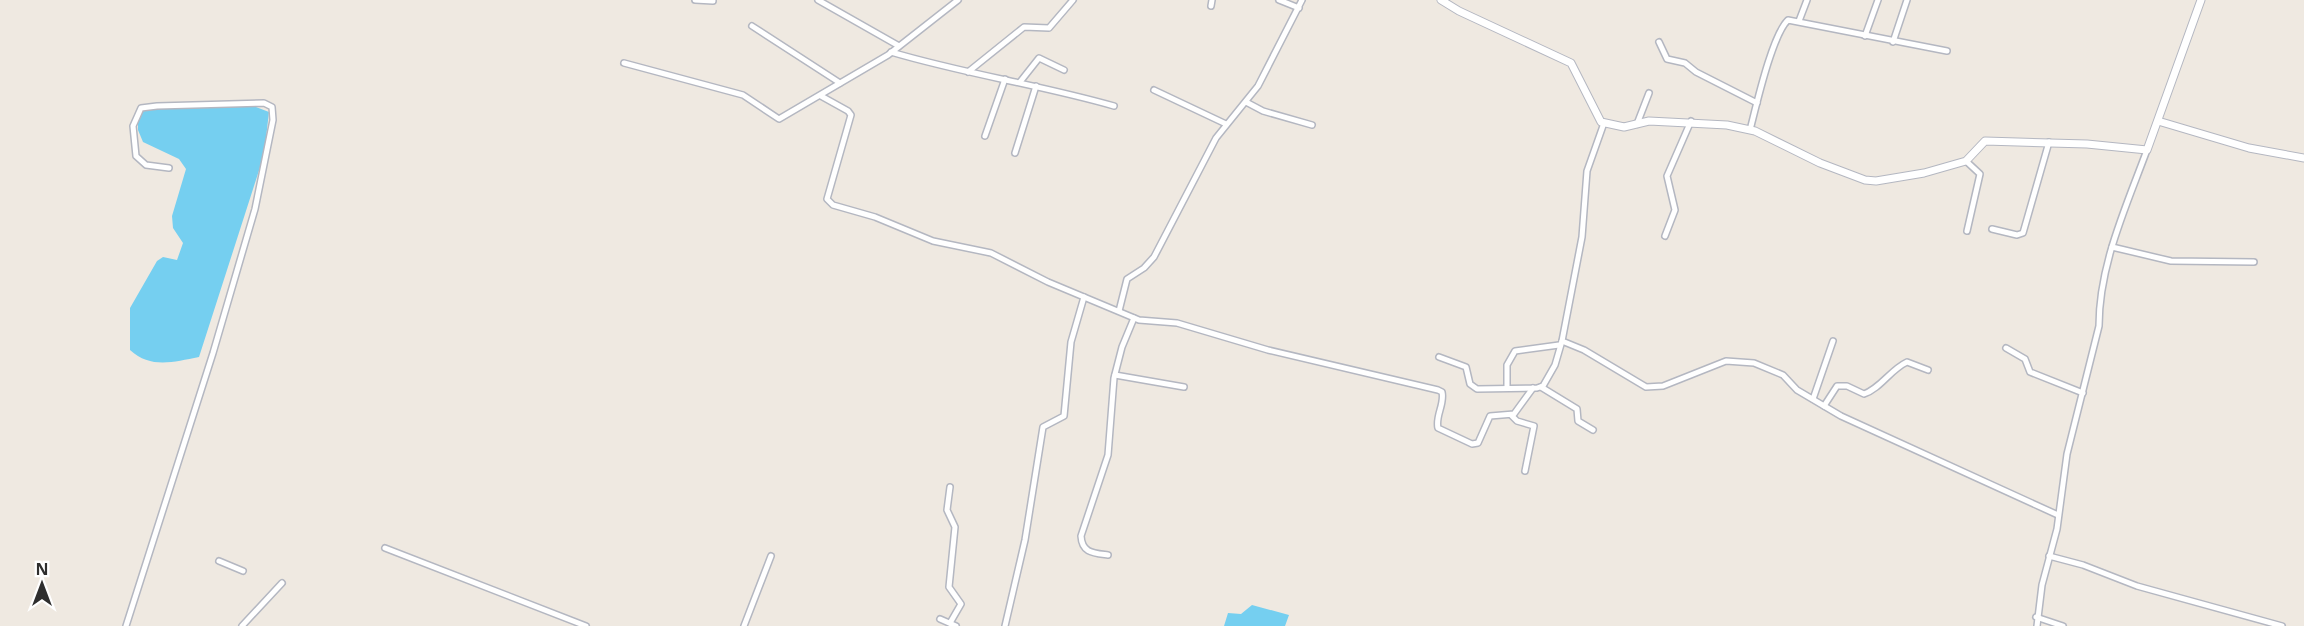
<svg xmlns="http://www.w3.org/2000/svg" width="2304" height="626" font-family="'Open Sans',sans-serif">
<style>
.water{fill:#75cff0}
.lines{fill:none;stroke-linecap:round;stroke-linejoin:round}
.minor-casing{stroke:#b4b7c1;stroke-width:8}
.tertiary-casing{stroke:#b4b7c1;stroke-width:9}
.minor{stroke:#fff;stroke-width:5}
.tertiary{stroke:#fff;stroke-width:7}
</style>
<rect width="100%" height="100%" fill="#efe9e1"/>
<g class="water">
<path d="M251,105L269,112L264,155L199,357C173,362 151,369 130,350V308L157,261L163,257L177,260L183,243L173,228L172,216L186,169L179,159L143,142L138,130V108Z"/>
<polygon points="1252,605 1289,615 1285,626 1224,626 1228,613 1241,614"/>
</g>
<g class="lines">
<defs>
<g id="minor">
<polyline points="695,0 713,1"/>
<polyline points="818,0 899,46"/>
<polyline points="1279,0 1299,8"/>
<polyline points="1211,6 1212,0"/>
<polyline points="1799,21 1807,0"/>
<polyline points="752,26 840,83"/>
<polyline points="1865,36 1878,0"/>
<polyline points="1659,42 1667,59 1685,63 1696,72 1757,103"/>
<polyline points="1893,42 1907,0"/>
<path d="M891,52C965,74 1041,85 1114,106"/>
<polyline points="624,63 743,95 779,119 888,55 958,0"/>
<polyline points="968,72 1024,27 1049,28 1073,0"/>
<polyline points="1020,82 1039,58 1064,70"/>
<polyline points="1154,90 1226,124"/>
<path d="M821,96L848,111L851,115L827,199L833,205L875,217L933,241L991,253L1048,282L1139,320L1177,323L1268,350L1438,390L1442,392C1445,404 1435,416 1438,428L1472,444L1478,443L1490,416L1514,414L1533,388"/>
<polyline points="1246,102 1263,111 1312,125"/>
<polyline points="1604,123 1587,171 1582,237 1562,341 1584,350 1646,387 1663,386 1726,361 1754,363 1783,375 1797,390 1841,416 2058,515"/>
<polyline points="1637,124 1649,93"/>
<path d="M1750,130C1756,107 1772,35 1788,20L1947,51"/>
<polyline points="985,136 1005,79"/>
<polyline points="1015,153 1036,86"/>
<polyline points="1966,161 1980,174 1967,231"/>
<polyline points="1992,229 2017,235 2023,233 2049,142"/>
<polyline points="1665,236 1675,210 1667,176 1691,121"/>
<polyline points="2112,247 2171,261 2254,262"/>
<polyline points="1119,311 1127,279 1144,268 1154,257 1216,138 1258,86 1302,0"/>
<polyline points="2006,348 2025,359 2030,372 2083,393"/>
<polyline points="1439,357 1466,367 1470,384 1477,389 1537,388 1543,386 1555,365 1562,341"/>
<polyline points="1115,375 1184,387"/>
<polyline points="1541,387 1577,409 1578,421 1593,430"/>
<polyline points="1507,388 1507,365 1515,351 1559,345"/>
<polyline points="1813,399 1833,341"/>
<path d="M1824,406L1837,386H1847L1864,394C1881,388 1890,370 1907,362L1928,370"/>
<polyline points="1511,415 1517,421 1534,426 1525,471"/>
<polyline points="950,487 947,510 955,527 949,587 961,604 950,623"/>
<polyline points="385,548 586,626"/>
<path d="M1108,555C1093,553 1082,553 1081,536L1108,455L1114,378L1122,347L1134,318"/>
<polyline points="2049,556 2083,565 2137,586 2282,626"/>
<polyline points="219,561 243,571"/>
<polyline points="2036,617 2063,626"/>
<polyline points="940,619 956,626"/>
<polyline points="126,626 213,353 255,209 273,120 272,107 264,103 157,106 141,108 133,126 136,156 146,165 169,168"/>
<polyline points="242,626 282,583"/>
<polyline points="744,626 771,556"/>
<polyline points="1005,626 1025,540 1043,427 1064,416 1071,342 1084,297"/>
<path d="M2037,626L2042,585L2057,529L2067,454L2099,326C2099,265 2126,207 2147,150"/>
</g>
<g id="tertiary">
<polyline points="1441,0 1459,11 1571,63 1601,122 1624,127 1649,121 1727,125 1755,131 1820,163 1865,180 1876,181 1924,173 1966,161 1985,141 2087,144 2147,150 2201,0"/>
<polyline points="2158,121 2249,148 2304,158"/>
</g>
</defs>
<use href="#minor" class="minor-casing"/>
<use href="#tertiary" class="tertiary-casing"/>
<use href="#minor" class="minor"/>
<use href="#tertiary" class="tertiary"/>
</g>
<g transform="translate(42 584)" stroke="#ffffff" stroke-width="4.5" paint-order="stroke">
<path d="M0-4.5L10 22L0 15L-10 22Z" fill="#2e2e2e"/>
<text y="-9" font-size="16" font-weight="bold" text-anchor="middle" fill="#2e2e2e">N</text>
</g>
</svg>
